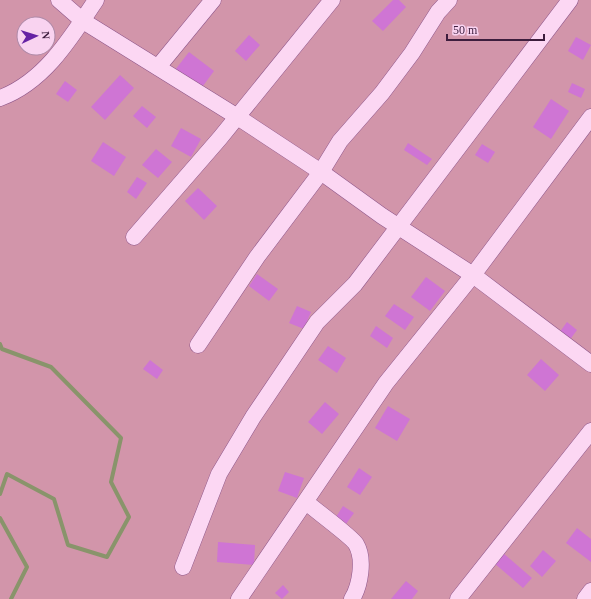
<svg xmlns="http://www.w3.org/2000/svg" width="591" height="599" font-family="'Times New Roman',serif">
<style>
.green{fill:#d295aa;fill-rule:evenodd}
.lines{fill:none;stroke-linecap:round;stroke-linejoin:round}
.stream{stroke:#89946b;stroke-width:4}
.building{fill:#cf75d4}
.minor-casing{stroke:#8f578b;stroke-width:17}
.minor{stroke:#fcd7f3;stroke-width:16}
</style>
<rect width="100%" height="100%" fill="#f2c3e7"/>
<path class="green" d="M0,0H591V599H0ZM24,24H48V48H24Z"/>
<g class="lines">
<g class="stream">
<polyline points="0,344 2,349 51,367 121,438 111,482 129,517 107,557 68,545 54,499 7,474 0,494"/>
<polyline points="0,518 27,567 11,599"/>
</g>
</g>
<g class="building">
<polygon points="393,0 399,0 406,7 383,31 372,21"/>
<polygon points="249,35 260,45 246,61 235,51"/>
<polygon points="576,37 591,45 583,60 568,51"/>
<polygon points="189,52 214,71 200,90 175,70"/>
<polygon points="120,75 134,88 105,120 91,107"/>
<polygon points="65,81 77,90 68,102 56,94"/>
<polygon points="572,83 585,89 581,98 568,92"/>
<polygon points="551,99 569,111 551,139 533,127"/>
<polygon points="142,106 156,117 147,128 133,116"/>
<polygon points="181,128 201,139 191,157 171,146"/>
<polygon points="103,142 126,157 114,176 91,161"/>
<polygon points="408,143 432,159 427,165 404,150"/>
<polygon points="482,144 495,152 488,163 475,155"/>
<polygon points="156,149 172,162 158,178 142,165"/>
<polygon points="137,177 147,183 136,199 127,192"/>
<polygon points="198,188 217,206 204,220 185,201"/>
<polygon points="257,274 278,289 269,301 249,286"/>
<polygon points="426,277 445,291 430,311 411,297"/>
<polygon points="394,304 414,317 405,330 385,316"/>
<polygon points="297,306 311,312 304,329 289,323"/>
<polygon points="567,322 577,330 569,341 559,333"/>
<polygon points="376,326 393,338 387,348 370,336"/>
<polygon points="328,346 346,358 337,373 318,360"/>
<polygon points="541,359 559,375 545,391 527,375"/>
<polygon points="150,360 163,370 157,379 143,369"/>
<polygon points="325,402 339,414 322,434 308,422"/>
<polygon points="388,406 410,419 397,441 375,428"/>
<polygon points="359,468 372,477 360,495 347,487"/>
<polygon points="285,472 304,478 297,498 278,491"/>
<polygon points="343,506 354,513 346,524 336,517"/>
<polygon points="577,528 591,539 591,562 566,543"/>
<polygon points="218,542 255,545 254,565 217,562"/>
<polygon points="543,550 556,561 542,577 530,566"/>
<polygon points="503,553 532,578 523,588 494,563"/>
<polygon points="406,581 418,591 412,599 391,599"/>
<polygon points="283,585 289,592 282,599 275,593"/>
</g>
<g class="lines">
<defs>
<g id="minor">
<polyline points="59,0 83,21 236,116 321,172 382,216 473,275 591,364"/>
<polyline points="158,67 213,0"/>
<path d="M0,98C44,82 71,38 96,0"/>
<polyline points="134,237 220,138 332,0"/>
<polyline points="198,345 257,257 321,172 340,141 382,93 412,53 438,12 449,0"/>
<path d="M306,502C315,510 352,537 356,544C365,559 360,586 352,599"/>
<polyline points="183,567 219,474 253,417 317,322 355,284 570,0"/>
<polyline points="239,599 386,383 473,275 591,117"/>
<polyline points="458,599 591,431"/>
<polyline points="585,599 591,591"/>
</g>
</defs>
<use href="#minor" class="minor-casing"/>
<use href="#minor" class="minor"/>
</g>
<g transform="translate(36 36) rotate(86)"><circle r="19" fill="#f9d3f0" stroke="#ae8aa8"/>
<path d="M0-3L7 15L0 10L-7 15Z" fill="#6621a4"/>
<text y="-6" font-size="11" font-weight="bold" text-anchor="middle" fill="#3d1d3d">N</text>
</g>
<path d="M447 34v6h97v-6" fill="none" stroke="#3d1d3d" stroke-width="2"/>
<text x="453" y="34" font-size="12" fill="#3d1d3d" stroke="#f9d3f0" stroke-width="3" paint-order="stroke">50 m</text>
</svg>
